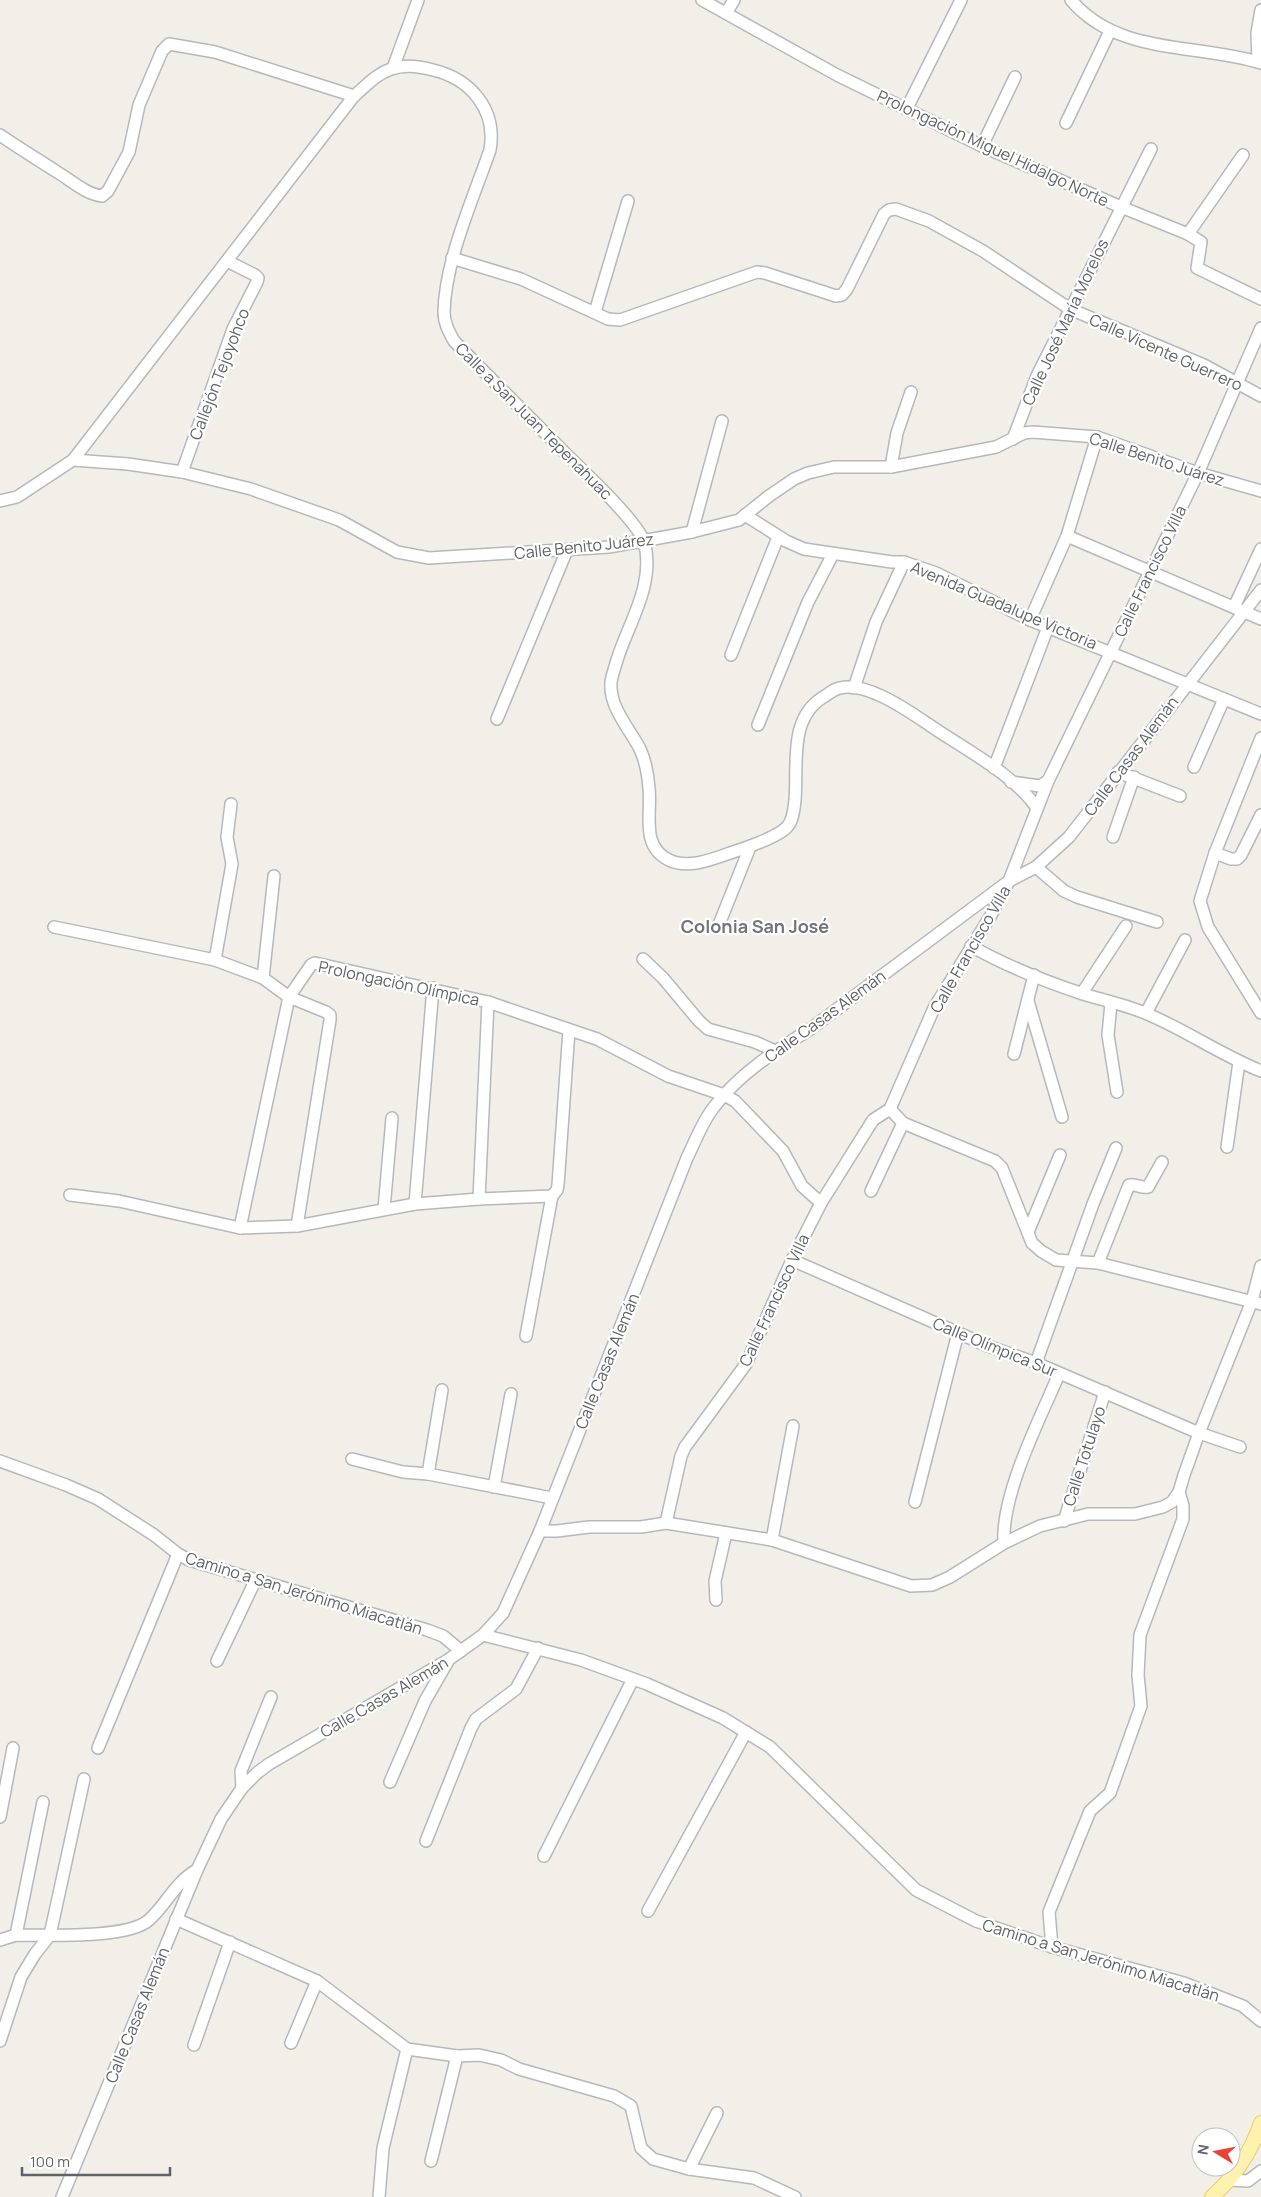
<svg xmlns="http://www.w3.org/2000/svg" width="1261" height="2197" font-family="Manrope,sans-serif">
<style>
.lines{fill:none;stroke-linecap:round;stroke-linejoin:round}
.minor-casing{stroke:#b5b8bc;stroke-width:14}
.major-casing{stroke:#f2c960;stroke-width:16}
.minor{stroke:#fff;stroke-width:11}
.major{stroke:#fff2af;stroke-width:14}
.labels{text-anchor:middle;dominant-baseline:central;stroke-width:4.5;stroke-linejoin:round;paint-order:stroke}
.street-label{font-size:16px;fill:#5f6368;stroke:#fff}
.neighbourhood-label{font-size:18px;font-weight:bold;fill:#70757a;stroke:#fff}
</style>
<rect width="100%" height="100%" fill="#f1efe8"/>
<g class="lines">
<defs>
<g id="minor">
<polyline points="702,0 837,75 982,146 1121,207 1188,234 1201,242 1197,268 1261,299"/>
<path d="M1071,0C1118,56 1197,43 1261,63"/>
<polyline points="726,13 734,0"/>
<polyline points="1258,62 1257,33 1261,10"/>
<polyline points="393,68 418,0"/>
<polyline points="907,108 961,0"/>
<polyline points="1066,123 1110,31"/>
<path d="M0,135C19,148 37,159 57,172C71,180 85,194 102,196L108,191L129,152L139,105L162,51L169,44L215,52L354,96"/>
<polyline points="982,146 1015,77"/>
<polyline points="1188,234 1243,155"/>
<polyline points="452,258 521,279 608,319 620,320 757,272 765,273 836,296 842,295 847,289 884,214 889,210 896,209 929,221 983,251 1070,309 1204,365 1261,396"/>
<polyline points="595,312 628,201"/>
<polyline points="1013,439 1037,376 1151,149"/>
<polyline points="73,460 128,464 182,472 251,489 339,520 397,552 429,558 609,547 692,532 739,520 769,496 794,479 808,473 834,467 891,467 996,447 1024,433 1033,432 1097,437 1198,473 1261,491"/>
<polyline points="891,467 897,433 911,392"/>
<polyline points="182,472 233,329 257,282 258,278 255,275 227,261"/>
<path d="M0,501L17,497L73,460L354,96C366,86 376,74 391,69C405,64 419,66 433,70C471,79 497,110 490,150C473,199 445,261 444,312C444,323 449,332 454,341C491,379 529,417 567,455C583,471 642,525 645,545C654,586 629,622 617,660C615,667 612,675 611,682C609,707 629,728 640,749C645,760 648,775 649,788C652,813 640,846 669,860C687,869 711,860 730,853C743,849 778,837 787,827C793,821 794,809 795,800C798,764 788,717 825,696C830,693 834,689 840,688C866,681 907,710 928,724C962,748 1013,773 1037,808"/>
<polyline points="745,515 786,541 804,549 892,562 904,562 936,573 1030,620 1261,714"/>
<polyline points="692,532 722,421"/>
<polyline points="1067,536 1261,619"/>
<polyline points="1234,607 1261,549"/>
<polyline points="1030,620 1067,536 1097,437"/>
<polyline points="731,655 778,537"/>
<polyline points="854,688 876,622 904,562"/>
<polyline points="497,719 567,550"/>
<polyline points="758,725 808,602 833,554"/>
<polyline points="1261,738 1215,853 1200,901 1208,927 1261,1013"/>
<polyline points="1194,767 1224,699"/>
<polyline points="994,768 1048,627"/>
<polyline points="1118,772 1180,796"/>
<polyline points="1011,782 1040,786 1048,781"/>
<polyline points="1113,837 1134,777"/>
<polyline points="1215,853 1231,859 1237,859 1241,855 1261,815"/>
<polyline points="1036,867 1064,891 1077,897 1157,922"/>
<polyline points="54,927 215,960 263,978 289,997 311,965 315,963 488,1002 597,1039 668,1076 724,1095 735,1101 783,1151 802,1186 821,1203"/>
<polyline points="718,927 750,847"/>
<path d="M971,946C1006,966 1044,981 1083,994C1103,1000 1125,1005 1145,1013C1184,1029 1221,1055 1261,1071"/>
<polyline points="643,959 663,978 699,1021 708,1029 755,1042 775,1051"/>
<polyline points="215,960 232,864 227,837 231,804"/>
<polyline points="263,978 274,876"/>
<polyline points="1082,993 1126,926"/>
<polyline points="1028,1001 1062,1117"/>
<polyline points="1111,1003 1108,1035 1117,1092"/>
<polyline points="1146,1013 1185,940"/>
<polyline points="1014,1054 1034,975"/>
<polyline points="890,1109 903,1123 995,1161 1002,1168 1032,1243 1041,1251 1056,1260 1098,1263 1261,1304"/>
<polyline points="1227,1147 1239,1062"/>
<polyline points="871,1191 903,1123"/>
<polyline points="70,1195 119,1201 240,1228 297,1226 415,1204 479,1199 552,1196 557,1190 558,1185 569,1030"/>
<polyline points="479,1199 488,1002"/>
<polyline points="415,1204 433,988"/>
<polyline points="384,1209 392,1118"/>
<polyline points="240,1228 289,997 326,1012 330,1015 330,1020 297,1226"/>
<polyline points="1028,1232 1060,1155"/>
<polyline points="792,1260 988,1346 1036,1363 1199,1433 1240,1447"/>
<path d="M1098,1263L1129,1185C1136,1183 1141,1189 1148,1187L1162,1162"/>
<polyline points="526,1336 552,1196"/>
<polyline points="1036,1363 1093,1204 1116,1148"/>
<polyline points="352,1459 403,1472 428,1474 552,1498"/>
<polyline points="0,1461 66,1485 98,1499 154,1535 178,1554 189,1560 427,1630 443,1636 461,1651"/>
<polyline points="428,1474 442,1390"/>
<polyline points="494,1487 511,1394"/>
<polyline points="915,1502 958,1333"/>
<polyline points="1064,1521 1105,1392"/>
<polyline points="666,1523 681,1456 685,1447 746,1364 792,1260 821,1203 873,1120 890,1109 934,1008 990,917 1009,881 1048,781 1198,473 1261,328"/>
<polyline points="540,1531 557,1531 589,1527 641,1527 666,1523 772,1540 911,1586 932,1585 950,1577 1004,1543 1040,1526 1088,1514 1135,1514 1163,1507 1172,1502 1179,1492"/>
<polyline points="772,1540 793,1426"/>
<path d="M1004,1543C1001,1494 1040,1419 1059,1374"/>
<polyline points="716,1600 715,1581 726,1533"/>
<polyline points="483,1635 581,1660 647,1684 723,1718 770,1747 916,1890 976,1921 1052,1947 1184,1983 1243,2006 1261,2021"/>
<polyline points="217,1661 256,1579"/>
<polyline points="98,1748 178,1554"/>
<polyline points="390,1782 425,1701 448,1661"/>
<polyline points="242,1788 241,1771 271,1697"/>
<polyline points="0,1817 13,1748"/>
<polyline points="426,1841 471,1728 476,1719 516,1689 538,1648"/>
<polyline points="544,1856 633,1679"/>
<polyline points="648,1911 746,1732"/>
<polyline points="176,1919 317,1981 407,2049 457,2056 479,2055 501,2060 519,2069 614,2096 631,2106 641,2148 653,2159 689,2169 754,2178 795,2197"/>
<polyline points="16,1935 43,1802"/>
<path d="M0,1940L16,1935C46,1935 128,1939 149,1920C167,1904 175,1882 197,1870"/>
<polyline points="1052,1947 1049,1912 1090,1811 1110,1793 1141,1706 1138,1675 1140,1635 1183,1519 1183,1506 1179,1492 1184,1475 1199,1433 1252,1301 1261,1266"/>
<polyline points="0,2041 21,1977 35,1954 50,1935 84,1779"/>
<polyline points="291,2043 317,1981"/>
<polyline points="194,2045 230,1942"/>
<polyline points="431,2161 457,2056"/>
<polyline points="689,2169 717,2113"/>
<polyline points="1230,2180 1248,2181 1261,2171"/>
<path d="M62,2197L197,1870L221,1819L242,1788L257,1773L269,1764L448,1660L483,1635L503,1613L540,1531L687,1158C695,1142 702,1122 714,1107C739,1074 775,1051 809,1030L1009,881L1036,867L1069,837L1261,590"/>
<polyline points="379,2197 383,2148 407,2049"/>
</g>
<path id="major" d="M1212,2197C1235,2176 1251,2153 1261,2123"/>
</defs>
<use href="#minor" class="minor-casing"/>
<use href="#major" class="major-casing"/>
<use href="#minor" class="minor"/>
<use href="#major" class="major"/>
</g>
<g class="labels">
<g class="street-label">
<text transform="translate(993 148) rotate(25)">Prolongación Miguel Hidalgo Norte</text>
<text transform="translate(1065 322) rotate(-65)">Calle José María Morelos</text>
<text transform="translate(1166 352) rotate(24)">Calle Vicente Guerrero</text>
<text transform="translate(219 374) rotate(-69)">Callejón Tejoyohco</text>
<text transform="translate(534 421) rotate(45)">Calle a San Juan Tepenahuac</text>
<text transform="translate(1157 459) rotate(18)">Calle Benito Juárez</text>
<text transform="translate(584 546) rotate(-6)">Calle Benito Juárez</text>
<text transform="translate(1150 571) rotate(-64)">Calle Francisco Villa</text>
<text transform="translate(1004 605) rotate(23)">Avenida Guadalupe Victoria</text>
<text transform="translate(1131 756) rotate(-53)">Calle Casas Alemán</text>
<text transform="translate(970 949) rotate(-60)">Calle Francisco Villa</text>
<text transform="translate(399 983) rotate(12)">Prolongación Olímpica</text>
<text transform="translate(825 1016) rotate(-36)">Calle Casas Alemán</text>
<text transform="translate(774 1300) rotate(-65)">Calle Francisco Villa</text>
<text transform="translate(995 1347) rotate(22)">Calle Olímpica Sur</text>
<text transform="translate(607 1361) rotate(-68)">Calle Casas Alemán</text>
<text transform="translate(1084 1456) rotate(-72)">Calle Totulayo</text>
<text transform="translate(304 1593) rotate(17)">Camino a San Jerónimo Miacatlán</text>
<text transform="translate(384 1697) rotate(-30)">Calle Casas Alemán</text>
<text transform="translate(1101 1960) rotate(17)">Camino a San Jerónimo Miacatlán</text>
<text transform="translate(137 2015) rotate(-68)">Calle Casas Alemán</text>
</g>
<g class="neighbourhood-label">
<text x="755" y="926">Colonia San José</text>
</g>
</g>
<g transform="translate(1216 2152) rotate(280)"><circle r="24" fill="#ffffff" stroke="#bfc1c3"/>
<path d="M0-4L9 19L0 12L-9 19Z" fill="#ea4335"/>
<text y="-8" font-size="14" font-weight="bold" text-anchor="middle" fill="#5f6368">N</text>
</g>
<path d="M22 2167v8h148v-8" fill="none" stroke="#5f6368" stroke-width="2.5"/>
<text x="30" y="2167" font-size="15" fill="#5f6368" stroke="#ffffff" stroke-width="4" paint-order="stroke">100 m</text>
</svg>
